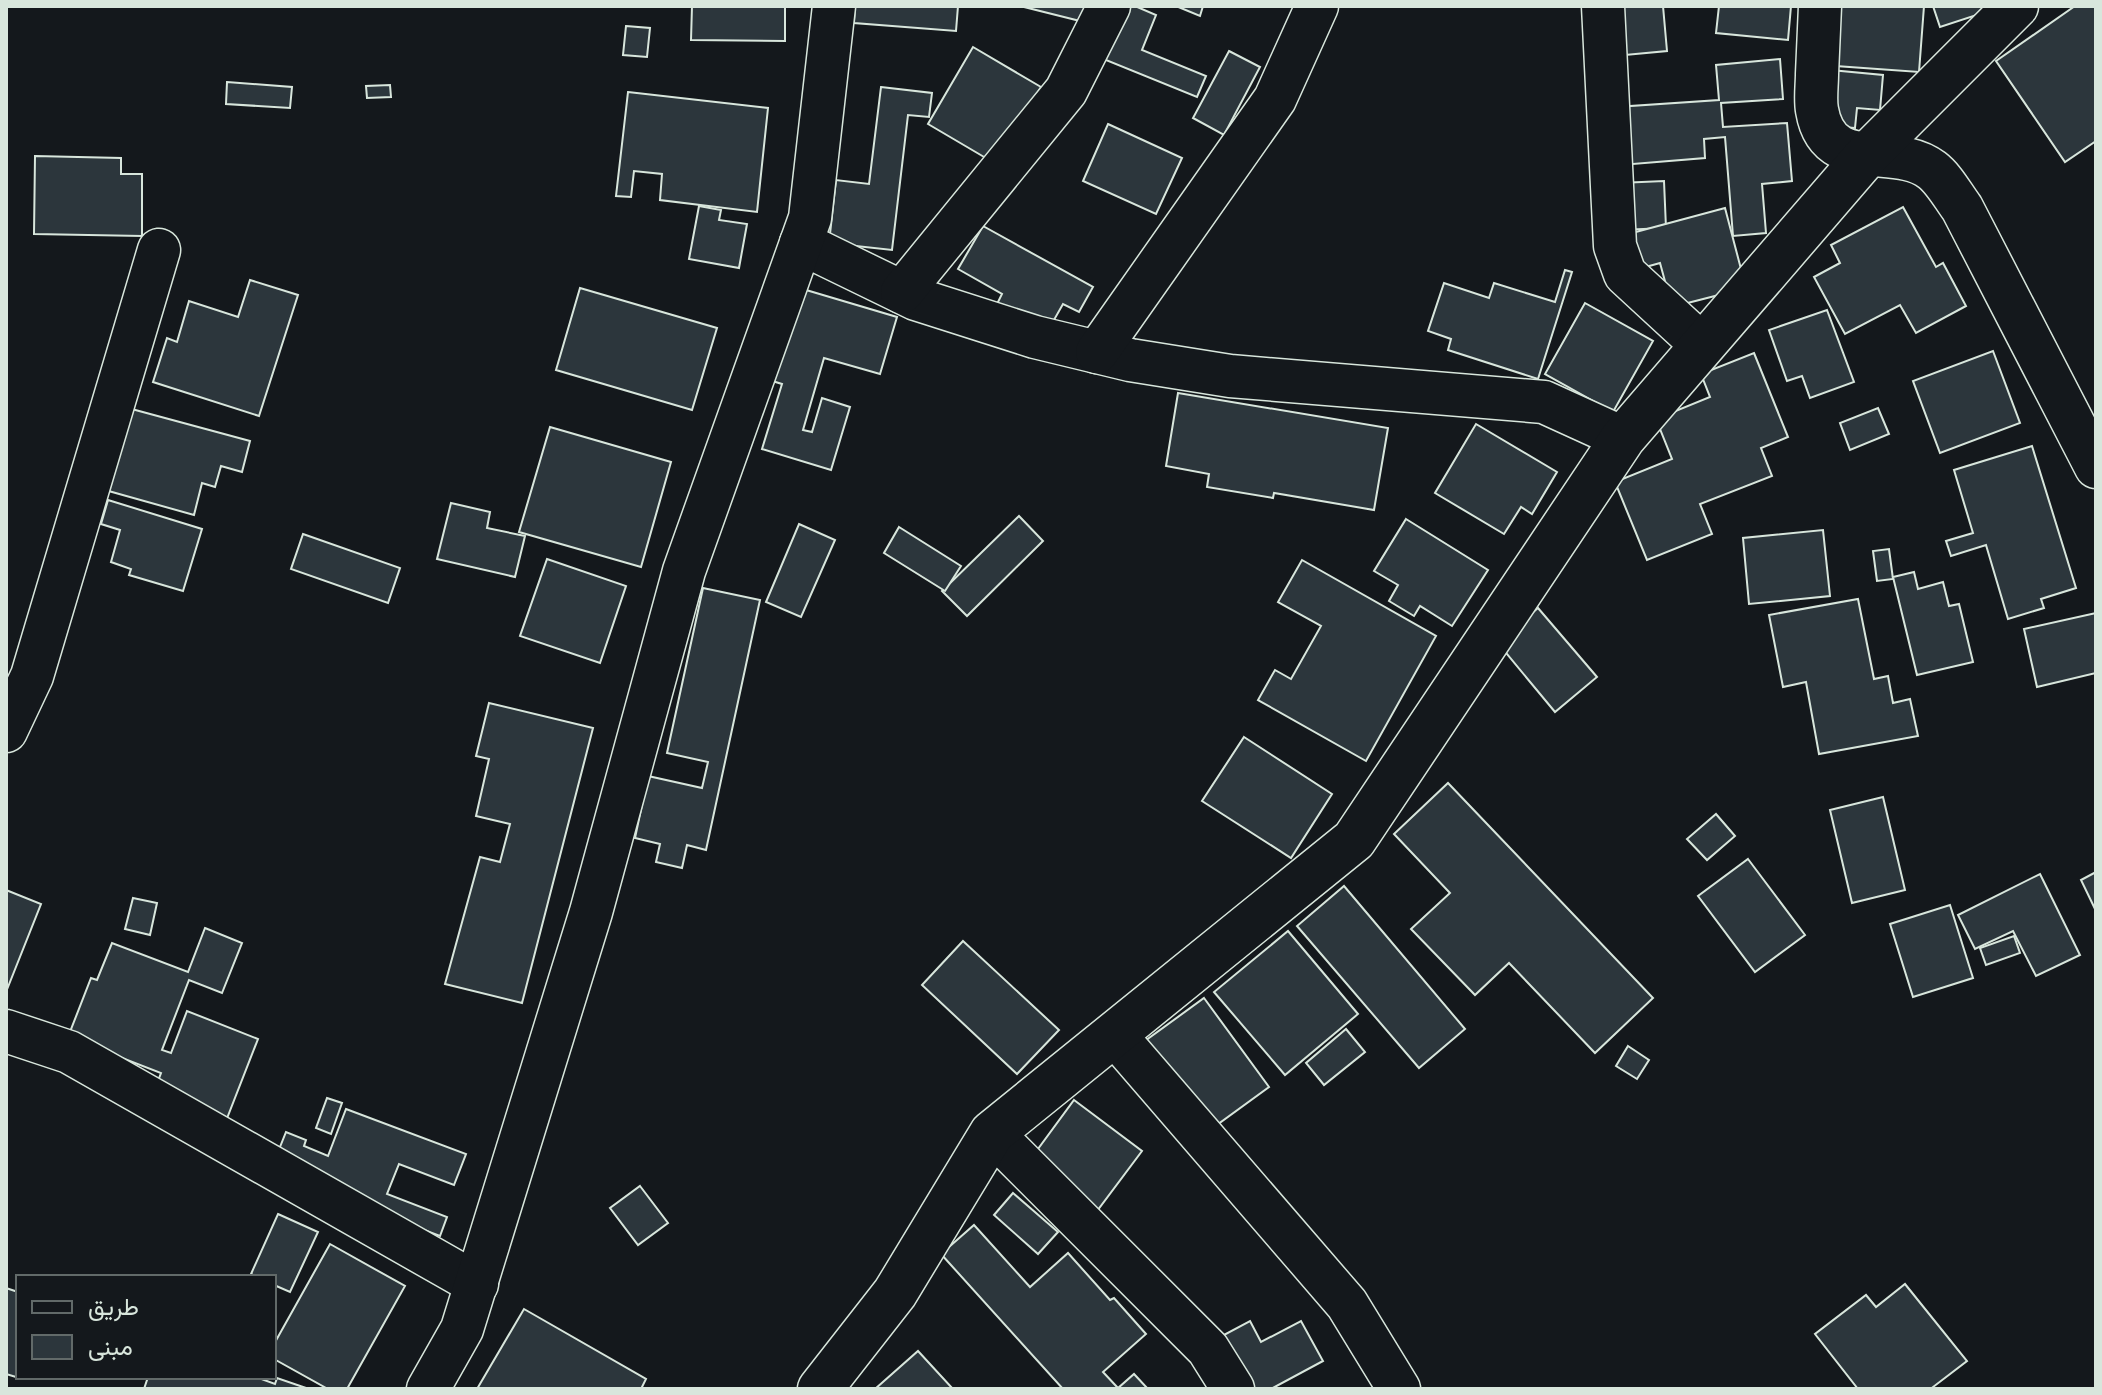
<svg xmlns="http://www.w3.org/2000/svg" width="2102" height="1395" font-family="Spectral,Vazirmatn,serif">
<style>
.building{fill:#2c363c;stroke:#d8e6dc;stroke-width:2}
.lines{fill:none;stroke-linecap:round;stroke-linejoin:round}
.minor-casing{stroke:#d8e6dc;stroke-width:45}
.major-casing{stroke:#d8e6dc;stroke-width:47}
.minor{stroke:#14181c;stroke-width:42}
.major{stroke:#14181c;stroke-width:44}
</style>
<rect width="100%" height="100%" fill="#14181c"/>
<g class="building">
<polygon points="692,6 785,6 785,41 691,40"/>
<polygon points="855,6 958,6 956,31 854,23"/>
<polygon points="1020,6 1088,6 1084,22"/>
<polygon points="1116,6 1135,6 1156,15 1142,50 1206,76 1197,97 1096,56"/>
<polygon points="1176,6 1203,6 1200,16"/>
<polygon points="1599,6 1663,6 1667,51 1604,57"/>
<polygon points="1719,6 1791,6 1788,40 1716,33"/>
<polygon points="1812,6 1924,6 1919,72 1808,64"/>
<polygon points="1933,6 1987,6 1989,11 1940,27"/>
<polygon points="2075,6 2096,6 2096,141 2065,162 1996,61"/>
<polygon points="626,26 650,28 647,57 623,55"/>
<polygon points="973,47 1041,87 996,164 928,124"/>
<polygon points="1229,51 1260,67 1224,135 1193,118"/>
<polygon points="1780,59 1783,99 1721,103 1723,127 1787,123 1792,181 1762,184 1766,233 1733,236 1725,137 1704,139 1705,158 1621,165 1616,107 1719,100 1716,65"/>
<polygon points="1820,69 1883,75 1880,110 1857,108 1855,128 1815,125"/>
<polygon points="227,82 292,87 290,108 226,104"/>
<polygon points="390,85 391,97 367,98 366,86"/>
<polygon points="881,87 932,93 929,117 908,115 892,250 829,243 836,180 869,184"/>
<polygon points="628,92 768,108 757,212 660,200 662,174 634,171 631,197 616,196"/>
<polygon points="1108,124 1182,158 1156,214 1083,181"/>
<polygon points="35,156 121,158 121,174 142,174 142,236 34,234"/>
<polygon points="1664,181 1666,228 1598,231 1619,183"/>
<polygon points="699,206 721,210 719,220 747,224 739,268 689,259"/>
<polygon points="1903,207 1936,267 1943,263 1966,306 1916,333 1900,305 1845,334 1814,277 1840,263 1831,245"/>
<polygon points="1725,208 1746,288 1672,307 1660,263 1642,268 1632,233"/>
<polygon points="983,226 1093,287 1079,312 1063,304 1046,334 996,306 1002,294 958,269"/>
<polygon points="1565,270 1572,272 1538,379 1448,350 1451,339 1428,331 1444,283 1489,298 1494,283 1555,302"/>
<polygon points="250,280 298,295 259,416 153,382 167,338 177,342 189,301 238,317"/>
<polygon points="796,287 897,317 880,374 824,358 803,430 812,432 822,398 850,407 831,470 762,449 782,384 769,380"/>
<polygon points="580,288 717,328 692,410 556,370"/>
<polygon points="1585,303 1653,341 1613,412 1545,374"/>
<polygon points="1827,310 1854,382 1810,398 1802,376 1787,381 1769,330"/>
<polygon points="1993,351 2020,423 1940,453 1913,381"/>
<polygon points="1754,353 1788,437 1761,448 1772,476 1700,504 1712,534 1647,560 1615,482 1672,459 1656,419 1710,397 1701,374"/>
<polygon points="1178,393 1388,428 1374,510 1274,493 1273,498 1207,487 1209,474 1166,466"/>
<polygon points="128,408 250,441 242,472 221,466 215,487 202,483 194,515 105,490"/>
<polygon points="1878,408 1889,434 1850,450 1840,423"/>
<polygon points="1476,424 1557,472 1532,514 1521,507 1504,534 1435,493"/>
<polygon points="550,427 671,462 641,567 519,532"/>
<polygon points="2032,446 2076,588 2041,599 2044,608 2008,619 1986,545 1951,556 1946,541 1973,533 1954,470"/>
<polygon points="108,500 202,529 183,591 129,575 131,569 111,562 120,530 101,524"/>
<polygon points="451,503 490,512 487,528 525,536 515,577 437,559"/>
<polygon points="1019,516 1043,541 967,616 942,591"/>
<polygon points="1406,519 1488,570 1452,626 1420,606 1414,616 1389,601 1398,585 1374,571"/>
<polygon points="799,524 835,540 801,617 766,602"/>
<polygon points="899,527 961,566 945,591 884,553"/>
<polygon points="1823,530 1830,596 1749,604 1743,538"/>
<polygon points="303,534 400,568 388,603 291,569"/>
<polygon points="1889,549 1893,579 1877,581 1873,551"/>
<polygon points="547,559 626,586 600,663 520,636"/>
<polygon points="1302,560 1436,636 1366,761 1258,700 1275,670 1291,679 1321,626 1278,602"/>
<polygon points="1914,572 1918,589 1943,582 1949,606 1959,604 1973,662 1917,675 1893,577"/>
<polygon points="703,588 760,600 706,850 687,845 682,868 656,862 660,844 635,838 648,776 702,788 708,762 667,753"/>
<polygon points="1858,599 1874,679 1888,676 1893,703 1910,699 1918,736 1819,754 1806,682 1783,687 1769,615"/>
<polygon points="1538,608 1597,677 1555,712 1497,642"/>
<polygon points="2096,613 2096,673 2037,687 2024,629"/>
<polygon points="489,703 593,728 522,1003 445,984 480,857 500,862 510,824 476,816 489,759 476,756"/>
<polygon points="1244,737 1332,794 1291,858 1202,801"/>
<polygon points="1448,783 1653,998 1595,1053 1509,963 1475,995 1411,929 1450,893 1394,834"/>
<polygon points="1883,797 1905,890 1852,903 1830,810"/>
<polygon points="1716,814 1735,836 1707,860 1687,839"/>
<polygon points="1748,859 1805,935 1755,972 1698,896"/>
<polygon points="2096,872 2096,911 2081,880"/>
<polygon points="2040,874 2080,955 2036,976 2013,931 1975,949 1958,915"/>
<polygon points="1344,886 1465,1029 1419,1068 1297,926"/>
<polygon points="6,890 41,904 6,992"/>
<polygon points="133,898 157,903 150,935 125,929"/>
<polygon points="1950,905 1973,978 1913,997 1890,924"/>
<polygon points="205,928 242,943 222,993 189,980 162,1050 171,1053 187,1011 258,1039 224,1126 152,1097 161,1073 68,1037 91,978 97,980 112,943 188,972"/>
<polygon points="1288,931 1358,1014 1285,1075 1214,992"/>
<polygon points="2014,936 2020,953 1986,965 1980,948"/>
<polygon points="963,941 1059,1030 1017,1074 922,985"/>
<polygon points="1204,998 1269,1087 1192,1143 1127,1054"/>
<polygon points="1346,1029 1365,1052 1324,1085 1306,1063"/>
<polygon points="1628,1046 1649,1060 1637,1079 1616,1066"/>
<polygon points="327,1098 342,1103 331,1134 316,1128"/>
<polygon points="1074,1100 1142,1151 1091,1219 1024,1168"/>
<polygon points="346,1109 466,1154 454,1185 399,1164 387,1194 447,1217 440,1236 270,1172 286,1132 306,1140 304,1146 328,1156"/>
<polygon points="640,1186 668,1223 638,1245 610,1208"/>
<polygon points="1013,1193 1058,1232 1038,1254 994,1215"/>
<polygon points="278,1214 318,1232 290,1292 274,1285 274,1277 257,1277 251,1274"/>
<polygon points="974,1225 1030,1287 1068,1253 1110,1300 1114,1298 1146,1334 1103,1372 1118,1388 1134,1374 1148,1389 1063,1389 941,1254"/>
<polygon points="330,1244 405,1286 347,1389 328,1389 274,1359 274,1344"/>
<polygon points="1905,1284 1967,1361 1933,1387 1935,1389 1858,1389 1815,1334 1866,1295 1876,1307"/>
<polygon points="6,1288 18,1292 18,1371 16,1377 6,1374"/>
<polygon points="524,1309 646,1379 641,1389 477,1389"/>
<polygon points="1250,1321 1261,1342 1301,1321 1323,1361 1271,1389 1231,1389 1207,1344"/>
<polygon points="918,1351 953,1389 875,1389"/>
<polygon points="148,1377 256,1377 275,1384 277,1378 309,1389 144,1389"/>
</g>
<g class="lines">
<defs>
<g id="minor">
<polyline points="1603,6 1615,246 1625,274 1702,345"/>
<path d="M1820,6C1819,29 1818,51 1817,74C1817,85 1815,99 1817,110C1828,176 1894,141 1932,170C1944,179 1953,196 1962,208L2096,467"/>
<polyline points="801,243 916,299 1035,337 1130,360 1230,376 1544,402 1623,438"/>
<polyline points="902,292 1066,91 1109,6"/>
<polyline points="1097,352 1275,99 1317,6"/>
<polyline points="6,731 32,676 159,250"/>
<polyline points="6,1031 69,1052 477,1284"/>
<polyline points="1114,1034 1347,1304 1399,1389"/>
<polyline points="992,1133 1208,1349 1233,1389"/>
<polyline points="428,1389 462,1329 591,912 684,571 810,218 834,6"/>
</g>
<polyline id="major" points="820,1389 895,1293 992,1133 1354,840 1623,438 1867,155 2016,6"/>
</defs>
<use href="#minor" class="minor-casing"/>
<use href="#major" class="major-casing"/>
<use href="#minor" class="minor"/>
<use href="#major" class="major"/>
</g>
<rect width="2102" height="1395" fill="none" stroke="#d8e6dc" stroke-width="16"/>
<rect x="16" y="1275" width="260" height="104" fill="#14181c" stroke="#626a69" stroke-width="2"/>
<rect x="32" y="1301" width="40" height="12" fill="#14181c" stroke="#626a69" stroke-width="2"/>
<text x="88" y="1315" font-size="24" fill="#d8e6dc">طريق</text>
<rect x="32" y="1335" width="40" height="24" fill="#2c363c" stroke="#626a69" stroke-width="2"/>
<text x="88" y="1355" font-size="24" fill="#d8e6dc">مبنى</text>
</svg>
